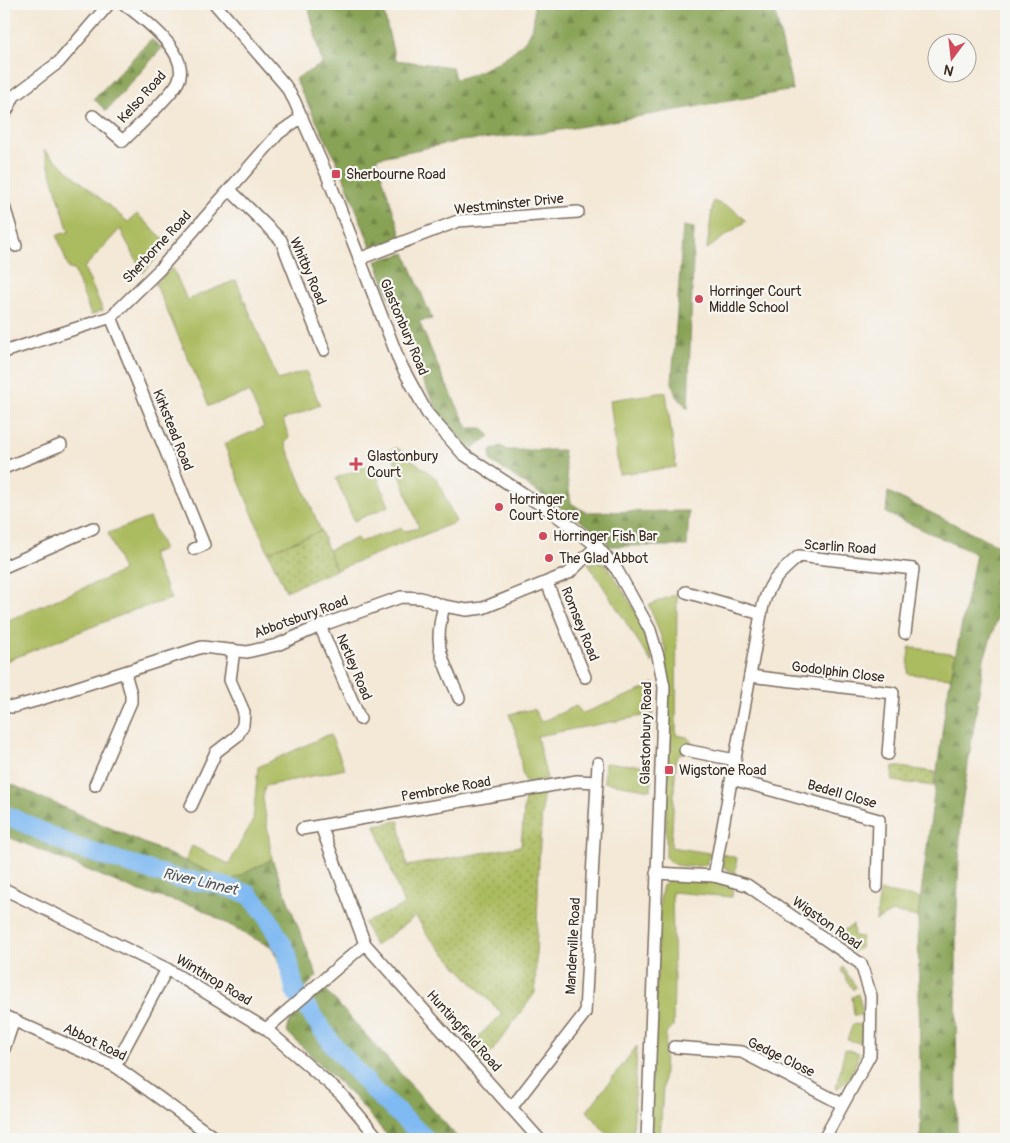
<svg xmlns="http://www.w3.org/2000/svg" width="1010" height="1143" font-family="Pangolin,sans-serif">
<style>
.green{fill:#abbb5e;stroke:#73723e}
.forest{fill:url(#forest-firs);stroke:#62663a;fill-rule:evenodd}
.park{fill:url(#park-dots);stroke:#73723e}
.lines{fill:none;stroke-linecap:round;stroke-linejoin:round}
.river{stroke:#80baf2;stroke-width:19}
.street-casing{stroke:#7c6c5e;stroke-width:14}
.street{stroke:#fff;stroke-width:11}
.poi-dot{fill:#d1495b;stroke:#f6f6f2;stroke-width:2}
.labels{text-anchor:middle;dominant-baseline:central;stroke-width:4.5;stroke-linejoin:round;paint-order:stroke}
.street-label{font-size:14px;fill:#3b2a1e;stroke:#f6f6f2}
.poi-label{font-size:14px;fill:#3b2a1e;stroke:#f6f6f2;text-anchor:start}
.water-label{font-size:15px;font-style:italic;fill:#50555e;stroke:#f6f6f2}
</style>
<defs>
<pattern id="forest-firs" width="22" height="20" patternUnits="userSpaceOnUse" patternTransform="scale(1.25)"><rect width="22" height="20" fill="#88a355"/><path d="M5 1l3.5 6h-7zM16 11l3.5 6h-7z" fill="#708546"/></pattern>
<pattern id="park-dots" width="8" height="8" patternUnits="userSpaceOnUse" patternTransform="scale(1.25)"><rect width="8" height="8" fill="#abbb5e"/><path d="M2 2h.1M6 6h.1" fill="none" stroke="#8c984d" stroke-width="1.8" stroke-linecap="round"/></pattern>
</defs>
<rect width="100%" height="100%" fill="#f6f6f2"/>
<filter id="ink" filterUnits="userSpaceOnUse"><feTurbulence type="fractalNoise" baseFrequency=".02" numOctaves="2"/><feDisplacementMap in="SourceGraphic" scale="10" xChannelSelector="R" yChannelSelector="G"/><feConvolveMatrix kernelMatrix="1 2 1 2 8 2 1 2 1" color-interpolation-filters="sRGB"/></filter>
<filter id="wash" filterUnits="userSpaceOnUse"><feTurbulence type="fractalNoise" baseFrequency=".0096" numOctaves="4" result="noise"/><feDisplacementMap in="SourceGraphic" scale="20" xChannelSelector="R" yChannelSelector="G"/><feGaussianBlur stdDeviation="1.12" result="paint"/><feColorMatrix in="noise" values="0 0 0 0 0 0 0 0 0 0 0 0 0 0 0 0 0 1.4 0 .05"/><feComposite in="paint" operator="in"/></filter>
<g filter="url(#wash)">
<rect width="100%" height="100%" fill="#f4e8d6"/>
<g class="green">
<polygon points="44,150 128,222 137,214 169,244 143,273 120,229 84,268 103,310 91,315 74,270 69,269 57,235 69,232"/>
<polygon points="713,201 733,209 746,221 707,249"/>
<polygon points="173,268 187,300 236,280 278,380 306,371 320,405 283,420 289,437 285,443 321,531 268,552 224,444 264,427 249,392 209,406 155,283"/>
<polygon points="666,392 676,467 619,474 610,400"/>
<polygon points="397,448 437,479 456,522 336,570 328,550 357,538 359,542 402,528 405,531 419,528 391,450"/>
<polygon points="372,464 389,506 354,521 336,478"/>
<polygon points="149,518 164,549 151,554 171,599 134,610 4,662 4,622 123,571 108,533"/>
<path d="M595,562L605,564C622,588 653,633 652,663L588,563Z"/>
<path d="M677,594L676,735L687,737L692,742L691,751L685,750L676,758L671,847L710,853L706,865C691,867 676,869 666,858V650L649,605Z"/>
<polygon points="909,647 955,654 951,678 908,674"/>
<polygon points="654,683 653,714 537,736 547,779 526,783 522,773 518,739 509,714 534,709 541,722 576,706 583,713 642,690"/>
<polygon points="330,734 345,769 265,786 263,798 272,859 231,881 185,861 192,846 229,864 253,820 258,767"/>
<polygon points="605,763 651,766 651,790 604,782"/>
<polygon points="722,854 737,858 735,874 724,867"/>
<polygon points="672,877 734,880 732,897 672,892 674,982 673,1027 666,1034 660,1139 648,1139 660,899 663,885"/>
<polygon points="880,891 920,898 918,917 892,912 876,921"/>
<polygon points="853,925 854,936 862,937 860,948 852,952 836,935"/>
<polygon points="843,967 856,987 853,990 841,970"/>
<polygon points="858,994 864,1015 854,1015 852,997"/>
<polygon points="853,1024 863,1025 860,1043 847,1040"/>
<polygon points="637,1046 633,1139 611,1139 587,1111"/>
<path d="M845,1049L859,1053C856,1067 849,1083 836,1089Z"/>
</g>
<g class="forest">
<path d="M308,4H382L395,60L452,67L455,79C476,76 518,54 529,35C535,26 534,14 534,4H773L793,90L543,133L460,141L376,158L402,238L371,247L340,168L295,79L322,64Z"/>
<polygon points="151,39 162,48 106,111 94,99"/>
<polygon points="683,226 694,228 688,409 675,394 672,382"/>
<polygon points="405,253 432,319 419,321 443,378 468,428 481,428 490,436 470,450 441,416 419,374 376,261"/>
<polygon points="501,446 507,450 563,450 571,503 585,512 689,511 687,546 609,546 600,534 491,461 490,451"/>
<polygon points="888,492 1006,549 1006,604 997,619 984,659 961,811 956,934 957,1139 921,1139 918,917 946,702 976,554 886,513"/>
<polygon points="4,781 230,881 272,859 317,976 298,995 272,948 195,906 140,892 4,835"/>
<path d="M322,986L459,1139H390L356,1099L287,1032C291,1009 305,1000 322,986ZM310,1011H311L350,1061L334,1046Z"/>
</g>
<g class="park">
<polygon points="321,531 336,570 286,591 268,552"/>
<polygon points="893,766 935,772 934,786 892,781"/>
<polygon points="543,794 539,861 535,993 482,1065 466,1048 502,1014 427,935 416,916 375,946 364,923 404,905 375,825 399,821 407,866 521,846 525,797"/>
</g>
<g class="lines">
<polyline class="river" points="4,814 75,847 178,879 214,883 248,894 264,911 287,953 295,991 334,1046 373,1090 426,1139"/>
</g>
</g>
<g filter="url(#ink)">
<g class="lines">
<defs>
<g id="street">
<polyline points="215,4 285,85 294,100 327,175 400,363 427,413 463,454 556,515 597,546 617,570 650,630 658,656 664,687 647,1139"/>
<polyline points="4,116 14,96 59,62 109,4"/>
<path d="M93,116L123,141C136,128 171,96 178,82C192,54 143,18 124,4"/>
<polyline points="230,190 281,240 324,350"/>
<polyline points="4,206 16,246"/>
<polyline points="359,259 458,221 578,212"/>
<polyline points="111,317 204,545 194,549"/>
<polyline points="4,352 111,317 160,269 279,133 302,117"/>
<polyline points="4,468 61,445"/>
<polyline points="4,567 93,528"/>
<polyline points="547,583 585,677"/>
<polyline points="686,592 761,614"/>
<path d="M444,606C432,649 443,659 459,698"/>
<polyline points="320,626 360,719"/>
<polyline points="750,676 893,693 888,754"/>
<polyline points="4,706 13,707 35,701 202,647 247,652 277,645 320,626 401,597 421,598 444,606 467,610 483,608 569,573 597,546"/>
<polyline points="685,750 735,760"/>
<polyline points="732,779 879,820 877,887"/>
<polyline points="95,785 131,702 131,694 125,673"/>
<polyline points="191,806 216,752 237,736 243,725 244,712 230,680 234,650"/>
<polyline points="321,826 365,944 539,1139"/>
<polyline points="302,829 577,781 597,782"/>
<polyline points="656,873 714,876 747,885 861,964 871,996 870,1055 824,1139"/>
<path d="M714,876L761,614C767,584 776,576 799,556L913,569L905,633"/>
<polyline points="4,889 167,969 266,1029 341,1094 379,1139"/>
<polyline points="4,1016 115,1066 216,1139"/>
<polyline points="266,1029 365,944"/>
<polyline points="674,1047 742,1052 842,1104"/>
<polyline points="4,1049 14,1020"/>
<polyline points="115,1066 167,969"/>
<polyline points="512,1107 585,1013 598,763"/>
</g>
</defs>
<use href="#street" class="street-casing"/>
<use href="#street" class="street"/>
</g>
</g>
<g class="poi-dot">
<rect x="331" y="169" width="10" height="10" rx="2.5"/>
<circle cx="699" cy="299" r="5"/>
<path d="M353.5 456.5h5v5h5v5h-5v5h-5v-5h-5v-5h5z"/>
<circle cx="499" cy="507" r="5"/>
<circle cx="543" cy="536" r="5"/>
<circle cx="549" cy="558" r="5"/>
<rect x="664" y="765" width="10" height="10" rx="2.5"/>
</g>
<g class="labels">
<g class="street-label">
<text transform="translate(142 97) rotate(-48)">Kelso Road</text>
<text transform="translate(509 204) rotate(-6)">Westminster Drive</text>
<text transform="translate(157 247) rotate(-47)">Sherborne Road</text>
<text transform="translate(308 271) rotate(67)">Whitby Road</text>
<text transform="translate(404 327) rotate(67)">Glastonbury Road</text>
<text transform="translate(173 430) rotate(68)">Kirkstead Road</text>
<text transform="translate(840 547) rotate(4)">Scarlin Road</text>
<text transform="translate(301 617) rotate(-20)">Abbotsbury Road</text>
<text transform="translate(580 624) rotate(68)">Romsey Road</text>
<text transform="translate(354 667) rotate(67)">Netley Road</text>
<text transform="translate(838 672) rotate(7)">Godolphin Close</text>
<text transform="translate(646 733) rotate(-89)">Glastonbury Road</text>
<text transform="translate(446 789) rotate(-10)">Pembroke Road</text>
<text transform="translate(842 794) rotate(16)">Bedell Close</text>
<text transform="translate(827 923) rotate(35)">Wigston Road</text>
<text transform="translate(573 946) rotate(-87)">Manderville Road</text>
<text transform="translate(214 980) rotate(31)">Winthrop Road</text>
<text transform="translate(464 1031) rotate(48)">Huntingfield Road</text>
<text transform="translate(95 1042) rotate(26)">Abbot Road</text>
<text transform="translate(781 1057) rotate(26)">Gedge Close</text>
</g>
<g class="poi-label">
<text x="346" y="174">Sherbourne Road</text>
<text x="709" y="291">Horringer Court<tspan x="709" dy="16">Middle School</tspan></text>
<text x="367" y="456">Glastonbury<tspan x="367" dy="16">Court</tspan></text>
<text x="509" y="499">Horringer<tspan x="509" dy="16">Court Store</tspan></text>
<text x="553" y="536">Horringer Fish Bar</text>
<text x="559" y="558">The Glad Abbot</text>
<text x="679" y="770">Wigstone Road</text>
</g>
<g class="water-label">
<text transform="translate(200 882) rotate(13)">River Linnet</text>
</g>
</g>
<rect width="1010" height="1143" fill="none" stroke="#f6f6f2" stroke-width="20"/>
<g transform="translate(952 58) rotate(195)"><circle r="24" fill="#f6f6f2" stroke="#aba49d"/>
<path d="M0-4L9 19L0 12L-9 19Z" fill="#d1495b"/>
<text y="-8" font-size="14" font-weight="bold" text-anchor="middle" fill="#3b2a1e">N</text>
</g>
</svg>
